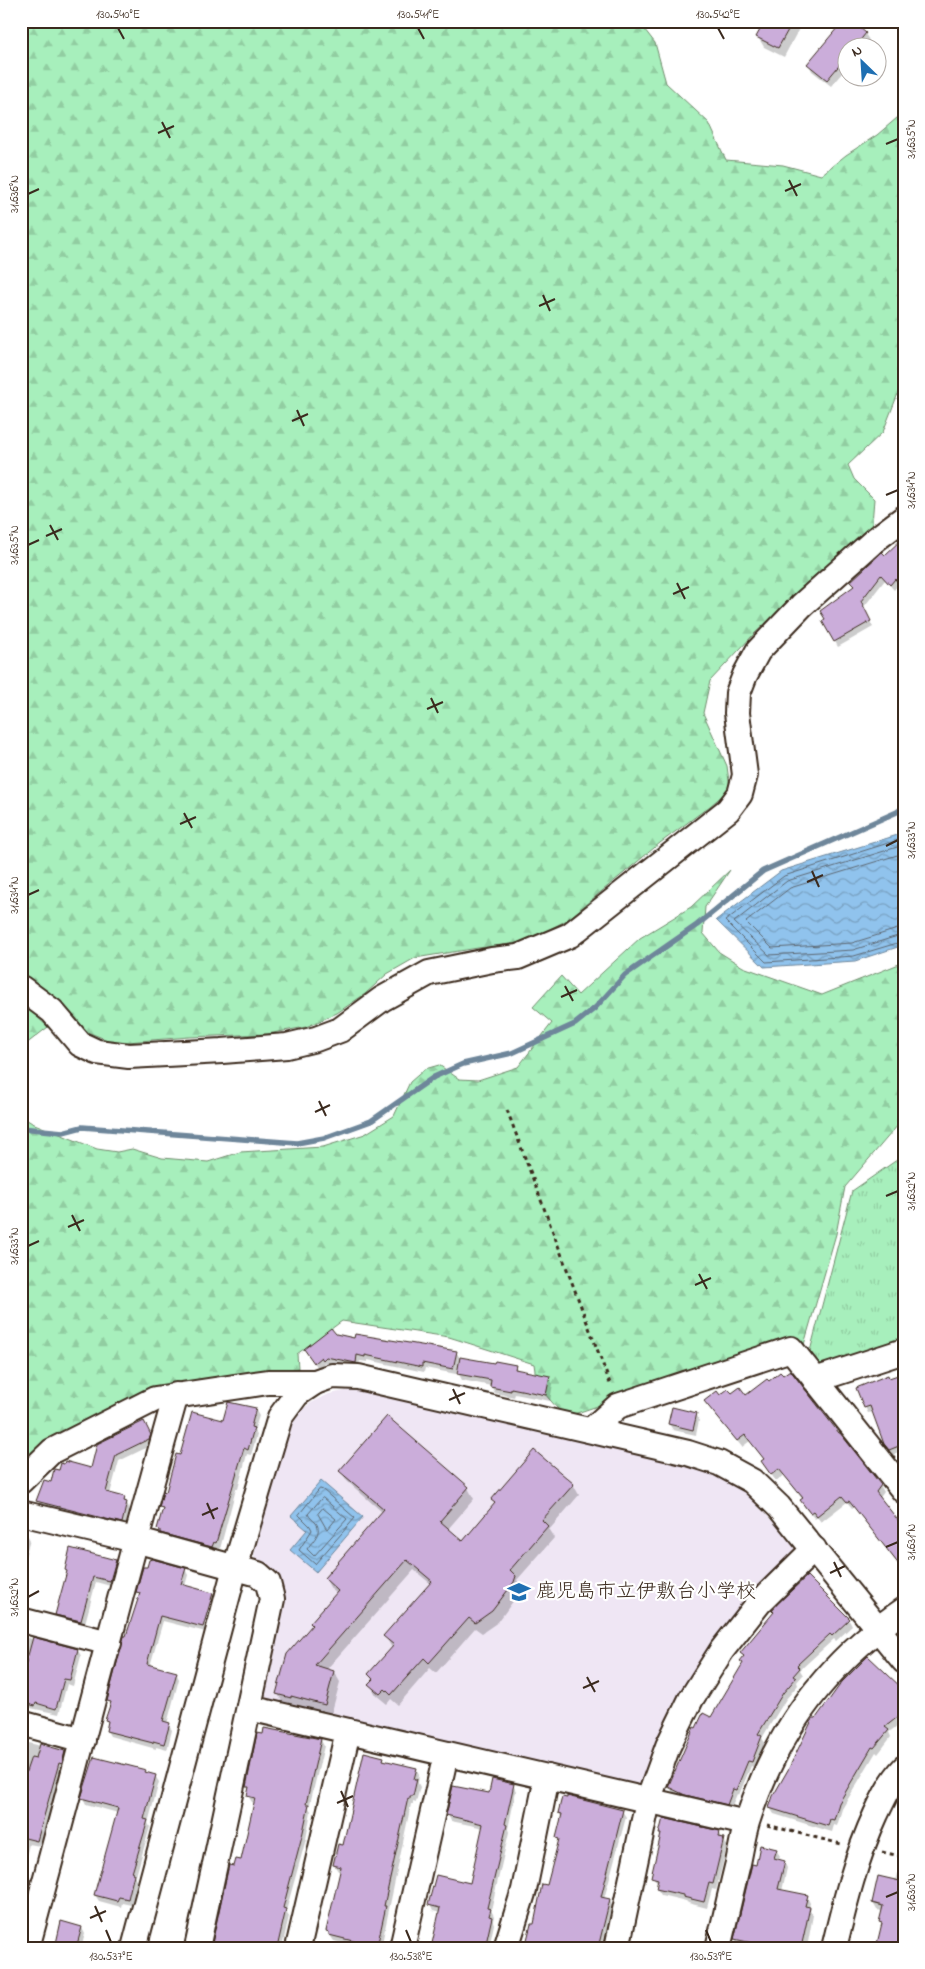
<svg xmlns="http://www.w3.org/2000/svg" width="925" height="1969" font-family="'Indie Flower','Klee One',sans-serif">
<style>
.built{fill:#efe6f4}
.forest{fill:url(#forest-firs);stroke:#718c6d}
.park{fill:url(#park-tufts);stroke:#718c6d}
.water{fill:url(#water-waves);stroke:#6e869a}
.shadow{fill:#0003}
.lines{fill:none;stroke-linecap:round;stroke-linejoin:round}
.shore{stroke:#5d6771;stroke-width:1}
.stream{stroke:#6e869a;stroke-width:5.5}
.building{fill:#cbadda;stroke:#3b2a1e}
.minor-casing{stroke:#3b2a1e;stroke-width:28}
.path{stroke:#3b2a1e;stroke-width:3;stroke-dasharray:4 4;stroke-linecap:butt}
.minor{stroke:#fff;stroke-width:24}
.ticks{fill:none;stroke:#3b2a1e;stroke-width:2}
.labels{text-anchor:middle;dominant-baseline:central;stroke-width:4.5;stroke-linejoin:round;paint-order:stroke}
.poi-label{font-size:20px;fill:#3b2a1e;stroke:#fff;text-anchor:start}
.neatline{fill:none;stroke:#3b2a1e;stroke-width:2}
.ticks-label{font-size:12px;text-anchor:middle;fill:#3b2a1e}
</style>
<defs>
<pattern id="forest-firs" width="22" height="20" patternUnits="userSpaceOnUse" patternTransform="scale(1.25)"><rect width="22" height="20" fill="#a7efbc"/><path d="M5 1l3.5 6h-7zM16 11l3.5 6h-7z" fill="#91cda1"/></pattern>
<pattern id="park-tufts" width="24" height="20" patternUnits="userSpaceOnUse" patternTransform="scale(1.25)"><rect width="24" height="20" fill="#a7efbc"/><path d="M3 7l-1-3M5 7V3M7 7l1-3M15 17l-1-3M17 17v-4M19 17l1-3" fill="none" stroke="#91cda1"/></pattern>
<pattern id="water-waves" width="16" height="10" patternUnits="userSpaceOnUse" patternTransform="scale(1.25)"><rect width="16" height="10" fill="#90c3ed"/><path d="M0 5q4-4 8 0t8 0" fill="none" stroke="#779fbf"/></pattern>
</defs>
<rect width="100%" height="100%" fill="#fff"/>
<filter id="ink" filterUnits="userSpaceOnUse"><feTurbulence type="fractalNoise" baseFrequency=".02" numOctaves="2"/><feDisplacementMap in="SourceGraphic" scale="10" xChannelSelector="R" yChannelSelector="G"/><feConvolveMatrix kernelMatrix="1 2 1 2 8 2 1 2 1" color-interpolation-filters="sRGB"/></filter>
<g filter="url(#ink)">
<polygon class="built" points="350,1390 371,1391 678,1462 723,1478 747,1494 794,1544 796,1555 647,1781 636,1787 267,1704 262,1694 282,1603 256,1565 254,1555 288,1428 297,1413 311,1403 329,1394"/>
<g class="forest">
<polygon points="21,21 638,21 655,43 666,83 709,123 726,160 783,165 821,175 846,155 877,135 904,112 904,384 897,396 883,432 848,465 854,479 874,499 872,524 754,634 710,681 703,713 727,766 730,789 710,806 660,843 567,920 526,942 478,948 415,958 387,974 365,994 337,1013 306,1027 267,1034 189,1037 115,1043 85,1031 51,994 33,982 21,977"/>
<polygon points="730,870 705,907 703,933 719,952 743,967 822,995 904,962 904,1118 845,1187 836,1234 801,1355 740,1358 565,1417 537,1385 534,1364 449,1337 342,1321 297,1354 298,1368 207,1382 21,1470 21,1116 32,1123 97,1149 117,1152 132,1149 162,1158 208,1162 240,1152 323,1147 365,1134 394,1116 410,1082 425,1069 439,1065 459,1079 478,1080 518,1067 552,1023 533,1007 561,976 578,995 640,938 691,907"/>
<polygon points="21,1002 48,1027 21,1048"/>
</g>
<polygon class="park" points="904,1155 904,1342 824,1368 809,1355 852,1191"/>
<g class="water">
<polygon points="904,833 904,945 855,961 764,967 716,920 781,871"/>
<polygon points="321,1481 363,1517 316,1572 290,1550 307,1530 291,1516"/>
</g>
<g class="shadow">
<polygon points="766,21 803,21 784,57 764,47 758,37"/>
<polygon points="865,34 869,40 862,48 848,48 848,66 831,86 812,71 809,64"/>
<polygon points="882,554 904,586 902,587 899,584 894,590 885,580 863,608 873,627 838,647 824,621 854,587 851,583"/>
<polygon points="335,1335 456,1352 460,1358 495,1365 515,1366 518,1371 549,1378 553,1384 550,1401 515,1394 514,1397 495,1393 491,1386 462,1380 457,1371 456,1374 425,1368 424,1372 368,1360 368,1362 360,1361 358,1368 330,1363 327,1365 325,1362 318,1368 309,1355"/>
<polygon points="904,1374 904,1451 893,1455 886,1444 873,1412 868,1413 865,1407 889,1379"/>
<polygon points="732,1395 746,1397 880,1485 884,1492 879,1499 904,1567 902,1569 854,1507 852,1508 847,1502 821,1522 817,1517 815,1519 805,1508 802,1501 803,1500 784,1475 776,1481 762,1462 765,1460 750,1441 742,1447 710,1408 720,1397"/>
<polygon points="255,1409 259,1416 254,1431 257,1435 251,1455 247,1454 238,1489 236,1489 220,1549 217,1548 216,1553 162,1535 158,1529 163,1511 161,1507 181,1457 224,1422"/>
<polygon points="696,1414 699,1420 696,1435 673,1430 669,1424"/>
<polygon points="147,1428 153,1442 152,1445 119,1461 110,1494 124,1498 130,1509 125,1528 41,1507 38,1501 52,1484 92,1469"/>
<polygon points="341,1471 468,1488 474,1499 448,1529 463,1543 495,1505 493,1500 573,1484 579,1495 549,1530 554,1538 517,1580 522,1588 519,1593 498,1622 482,1633 475,1628 436,1673 430,1668 398,1705 391,1699 387,1704 376,1695 370,1684 373,1681 369,1674 392,1648 385,1636 431,1584 414,1570 326,1670 334,1672 340,1682 331,1715 297,1706 297,1708 284,1705 278,1694 337,1594 331,1589 325,1578 382,1512 347,1481"/>
<polygon points="21,1532 26,1533 30,1540 23,1563 21,1563"/>
<polygon points="115,1561 119,1567 114,1587 96,1582 84,1627 60,1621 56,1614 68,1573 66,1570"/>
<polygon points="185,1569 188,1575 185,1586 212,1594 215,1600 206,1632 163,1621 150,1666 176,1673 179,1679 167,1724 172,1730 167,1750 156,1747 156,1749 110,1736 107,1731 109,1724 106,1720 111,1705 109,1701 140,1596 138,1592"/>
<polygon points="849,1620 852,1626 836,1641 834,1639 800,1670 803,1675 797,1682 798,1685 786,1699 762,1738 765,1743 755,1768 751,1766 739,1795 737,1794 730,1810 689,1800 673,1793 670,1787 697,1729 712,1718 744,1664 742,1661 744,1658 741,1653"/>
<polygon points="21,1636 78,1650 81,1656 73,1686 67,1684 59,1714 21,1706"/>
<polygon points="901,1685 904,1688 904,1721 889,1732 891,1737 878,1754 876,1752 842,1809 837,1826 834,1825 832,1832 774,1814 770,1808"/>
<polygon points="321,1740 324,1746 309,1808 311,1811 306,1839 286,1911 289,1916 282,1948 213,1948 235,1868 242,1861 255,1803 252,1802 248,1796 249,1791 247,1786"/>
<polygon points="21,1741 65,1752 68,1758 65,1770 62,1769 40,1846 29,1844 21,1878"/>
<polygon points="383,1758 386,1762 416,1769 419,1775 418,1783 420,1787 416,1802 413,1801 413,1804 411,1804 381,1948 360,1948 334,1941 327,1931 342,1871 338,1871 334,1865"/>
<polygon points="145,1771 146,1774 155,1776 159,1782 148,1823 150,1827 135,1879 137,1881 131,1905 122,1903 121,1907 99,1901 95,1895 118,1813 86,1804 83,1798"/>
<polygon points="513,1785 516,1791 508,1829 509,1832 491,1910 494,1916 493,1921 494,1924 489,1948 417,1948 419,1942 433,1945 440,1913 433,1911 430,1905 471,1884 484,1828 451,1821 448,1815"/>
<polygon points="622,1811 626,1817 604,1899 610,1900 613,1906 602,1947 527,1948 548,1886 560,1842 557,1838 562,1818 559,1813"/>
<polygon points="904,1827 904,1840 900,1833"/>
<polygon points="719,1832 727,1846 716,1890 712,1889 707,1908 688,1903 686,1901 661,1895 657,1889 658,1883 653,1877 662,1836 660,1834"/>
<polygon points="776,1850 780,1856 778,1861 784,1862 787,1868 782,1891 807,1897 810,1903 809,1908 813,1915 807,1948 734,1948 753,1866 757,1867"/>
<polygon points="897,1873 904,1874 904,1943 899,1942 883,1925 880,1922 883,1911 877,1910 873,1903 879,1877 895,1881"/>
<polygon points="21,1888 27,1890 31,1896 25,1916 21,1915"/>
<polygon points="82,1928 85,1934 81,1948 57,1948"/>
<polygon points="646,1943 648,1947 654,1945 655,1948 635,1948"/>
</g>
<g class="lines">
<g class="shore">
<polyline points="904,838 784,876 725,921 766,962 854,956 904,941"/>
<polyline points="904,845 787,881 734,922 769,955 853,950 904,934"/>
<polyline points="904,853 790,888 746,922 772,948 852,943 904,927"/>
<polygon points="320,1489 323,1490 355,1518 315,1564 299,1550 312,1530 310,1526 299,1515"/>
<path d="M323,1498L347,1519L314,1556L307,1549C312,1541 323,1533 316,1523C313,1520 310,1518 308,1514L321,1499Z"/>
<polygon points="323,1508 336,1519 328,1529 326,1528 318,1514"/>
</g>
<polyline class="stream" points="21,1128 63,1132 82,1127 297,1143 324,1138 371,1121 434,1077 463,1064 512,1053 575,1024 595,1008 625,975 697,925 763,871 897,812 904,807"/>
</g>
<g class="building">
<polygon points="765,21 793,21 778,48 756,37"/>
<polygon points="843,21 852,21 866,33 854,48 848,48 848,55 827,80 807,64"/>
<polygon points="904,537 904,589 895,579 890,585 881,575 861,601 871,621 834,642 822,621 825,619 820,611 854,586 850,582 882,552 885,555"/>
<polygon points="331,1328 336,1334 354,1338 355,1334 457,1351 453,1369 422,1363 422,1367 365,1355 365,1357 357,1355 356,1363 326,1357 323,1360 321,1357 314,1363 304,1349"/>
<polygon points="460,1357 494,1363 495,1361 516,1365 515,1369 550,1376 546,1395 511,1388 511,1391 490,1387 491,1380 457,1374"/>
<polygon points="790,1370 839,1433 840,1433 881,1485 876,1492 904,1528 904,1571 849,1501 847,1502 842,1496 817,1516 813,1511 810,1513 800,1500 803,1498 779,1469 771,1475 761,1461 764,1459 745,1435 737,1441 704,1401 717,1391 720,1395 728,1389 732,1393 740,1387 746,1395 767,1379 769,1381 780,1372 783,1375"/>
<polygon points="904,1373 904,1444 889,1450 884,1444 870,1406 864,1408 856,1388 888,1375 889,1378"/>
<polygon points="228,1402 256,1408 251,1427 254,1428 248,1450 244,1448 216,1543 214,1542 212,1547 160,1533 160,1530 157,1529 163,1508 159,1507 163,1491 166,1492 176,1454 180,1455 192,1412 223,1420"/>
<polygon points="672,1407 697,1413 693,1430 668,1424"/>
<polygon points="387,1416 469,1487 440,1521 463,1541 495,1503 491,1500 534,1450 574,1484 542,1520 548,1526 510,1570 516,1576 514,1582 492,1611 475,1623 469,1618 429,1663 424,1658 391,1695 385,1689 380,1694 368,1684 373,1679 368,1674 394,1645 383,1636 432,1581 407,1560 315,1665 334,1671 325,1705 291,1696 291,1698 276,1694 287,1654 312,1625 310,1623 338,1591 324,1578 384,1509 339,1471"/>
<polygon points="144,1421 151,1435 149,1439 116,1455 106,1492 125,1497 124,1501 127,1502 122,1523 36,1501 44,1480 51,1482 54,1469 59,1470 61,1463 64,1464 65,1461 91,1468 97,1444"/>
<polygon points="70,1548 116,1560 110,1581 93,1577 81,1621 55,1615 67,1571 65,1570"/>
<polygon points="152,1559 186,1568 181,1584 213,1593 203,1627 160,1616 147,1664 177,1672 163,1721 170,1723 164,1744 153,1741 153,1743 106,1731 108,1721 105,1720 111,1702 107,1701 124,1636 126,1636 140,1593 136,1592 143,1567 147,1567 149,1560"/>
<polygon points="807,1576 850,1619 832,1636 830,1634 797,1665 800,1668 793,1676 796,1678 783,1693 758,1734 762,1736 752,1762 748,1761 736,1790 733,1789 727,1805 685,1795 668,1787 694,1727 696,1728 703,1713 711,1717 743,1663 740,1661 744,1656 740,1653 774,1612 772,1610 778,1603"/>
<polygon points="33,1637 78,1649 70,1680 64,1679 56,1709 36,1703 35,1706 21,1702 21,1681"/>
<polygon points="868,1656 904,1690 904,1712 885,1727 889,1730 874,1748 872,1747 839,1803 834,1820 830,1819 828,1826 769,1808 773,1796 789,1768 813,1718 816,1718 842,1682"/>
<polygon points="264,1728 321,1739 306,1804 309,1804 303,1832 283,1908 286,1909 277,1948 211,1948 229,1865 234,1866 236,1859 241,1860 255,1798 247,1796 249,1787 246,1787 257,1733 263,1734"/>
<polygon points="40,1744 65,1751 62,1764 59,1763 37,1841 21,1837 21,1786 31,1757 36,1758"/>
<polygon points="364,1752 384,1757 383,1760 417,1768 414,1779 417,1779 413,1796 410,1796 410,1799 408,1798 384,1906 386,1906 377,1947 329,1935 329,1932 326,1931 341,1867 333,1865 338,1844 343,1845"/>
<polygon points="94,1757 146,1770 145,1772 156,1775 144,1819 148,1820 132,1873 134,1874 128,1899 119,1897 117,1901 94,1895 118,1808 81,1798"/>
<polygon points="492,1779 514,1784 505,1824 507,1825 487,1908 491,1909 489,1916 492,1917 485,1948 431,1948 440,1908 428,1905 436,1875 470,1883 483,1824 446,1815 453,1786 489,1793"/>
<polygon points="567,1796 623,1810 601,1897 610,1899 598,1948 525,1948 531,1924 534,1924 542,1884 547,1885 559,1839 556,1838 562,1814 558,1813 562,1797 567,1798"/>
<polygon points="663,1818 720,1831 719,1837 724,1838 713,1884 709,1883 704,1902 683,1897 683,1895 656,1889 658,1879 651,1877 661,1834 659,1834"/>
<polygon points="760,1845 777,1849 774,1858 785,1861 778,1889 808,1895 805,1906 810,1907 801,1948 775,1948 734,1939 752,1864 756,1865"/>
<polygon points="878,1876 904,1882 904,1938 901,1948 876,1948 882,1923 879,1922 883,1906 872,1903"/>
<polygon points="61,1921 82,1927 76,1948 55,1948"/>
</g>
<g class="lines">
<defs>
<g id="minor">
<polyline points="21,988 52,1011 80,1044 97,1052 129,1056 222,1051 287,1046 316,1039 340,1030 382,999 429,973 492,960 518,957 570,935 728,810 740,794 745,775 737,713 738,693 745,675 758,651 802,605 876,539 904,518"/>
<polyline points="815,1380 904,1351"/>
<polyline points="591,1430 618,1406 791,1349 904,1491"/>
<polyline points="21,1481 52,1451 155,1399 268,1382 315,1382"/>
<polyline points="21,1513 135,1540 258,1574 268,1583 272,1599 197,1948"/>
<polyline points="21,1620 109,1643"/>
<polyline points="249,1708 746,1823"/>
<polyline points="21,1723 83,1740"/>
<path d="M27,1948C77,1763 124,1578 176,1395"/>
<polyline points="134,1948 235,1568 280,1417 297,1394 315,1382 332,1376 358,1377 688,1453 719,1463 752,1481 779,1507 904,1661"/>
<polyline points="298,1948 348,1731"/>
<polyline points="402,1948 446,1754"/>
<polyline points="506,1948 524,1890 547,1777"/>
<polyline points="617,1948 648,1801 668,1746 691,1699 722,1650 759,1603 814,1549"/>
<path d="M718,1948C725,1919 731,1891 738,1863C741,1849 743,1835 747,1822C775,1733 827,1662 904,1610"/>
<path d="M834,1948C845,1902 856,1857 876,1814C884,1797 891,1782 904,1768"/>
</g>
</defs>
<use href="#minor" class="minor-casing"/>
<g class="path">
<polyline points="507,1110 611,1386"/>
<polyline points="767,1825 841,1844"/>
<polyline points="882,1852 904,1857"/>
</g>
<use href="#minor" class="minor"/>
</g>
</g>
<path class="ticks" d="M118,28L124,39M418,28L424,39M718,28L724,39M162,122L170,138M158,133L174,126M886,144L898,139M789,180L797,196M785,191L801,184M28,194L39,189M543,295L550,311M539,306L555,299M297,410L304,426M292,421L308,414M886,495L898,490M50,525L58,540M46,536L62,529M28,545L39,540M677,583L685,599M673,594L689,587M431,698L438,713M427,709L443,702M184,813L192,828M180,824L196,817M886,846L898,840M812,871L819,887M807,882L823,875M28,895L39,890M565,986L573,1001M561,997L577,990M319,1101L326,1116M315,1112L330,1105M886,1196L898,1191M72,1215L80,1231M68,1227L84,1220M28,1246L39,1241M699,1274L707,1289M695,1285L711,1278M453,1389L460,1404M449,1400L465,1393M207,1503L214,1519M202,1515L218,1508M886,1547L898,1542M834,1562L841,1577M830,1573L845,1566M28,1597L39,1591M587,1677L595,1692M583,1688L599,1681M341,1791L348,1807M337,1803L353,1796M886,1897L898,1892M95,1906L102,1922M90,1918L106,1911M106,1930L111,1942M406,1930L411,1942M706,1930L711,1942"/>
<defs>
<symbol id="school-bare" viewBox="-9 -9 18 18"><path d="M0-5L7-2L0 1L-7-2ZM-4 1L0 2.5L4 1V4Q0 6-4 4Z" fill="#1f6fb2" stroke="#fff" stroke-width="2.5" paint-order="stroke"/></symbol>
</defs>
<g fill-rule="evenodd">
<use href="#school-bare" x="503" y="1576" width="32" height="32"/>
</g>
<g class="labels">
<g class="poi-label">
<text x="536" y="1592">鹿児島市立伊敷台小学校</text>
</g>
</g>
<rect width="925" height="1969" fill="none" stroke="#fff" stroke-width="55"/>
<g transform="translate(862 62) rotate(335)"><circle r="24" fill="#ffffff" stroke="#b1aaa5"/>
<path d="M0-4L9 19L0 12L-9 19Z" fill="#1f6fb2"/>
<text y="-8" font-size="14" font-weight="bold" text-anchor="middle" fill="#3b2a1e">N</text>
</g>
<rect x="28" y="28" width="870" height="1914" class="neatline"/>
<g class="ticks-label">
<text x="118" y="18">130.540°E</text>
<text x="418" y="18">130.541°E</text>
<text x="718" y="18">130.542°E</text>
<text transform="translate(911 139) rotate(-90)" y="4">31.635°N</text>
<text transform="translate(14 194) rotate(-90)" y="4">31.636°N</text>
<text transform="translate(911 490) rotate(-90)" y="4">31.634°N</text>
<text transform="translate(14 545) rotate(-90)" y="4">31.635°N</text>
<text transform="translate(911 840) rotate(-90)" y="4">31.633°N</text>
<text transform="translate(14 895) rotate(-90)" y="4">31.634°N</text>
<text transform="translate(911 1191) rotate(-90)" y="4">31.632°N</text>
<text transform="translate(14 1246) rotate(-90)" y="4">31.633°N</text>
<text transform="translate(911 1542) rotate(-90)" y="4">31.631°N</text>
<text transform="translate(14 1597) rotate(-90)" y="4">31.632°N</text>
<text transform="translate(911 1892) rotate(-90)" y="4">31.630°N</text>
<text x="111" y="1960">130.537°E</text>
<text x="411" y="1960">130.538°E</text>
<text x="711" y="1960">130.539°E</text>
</g>
</svg>
